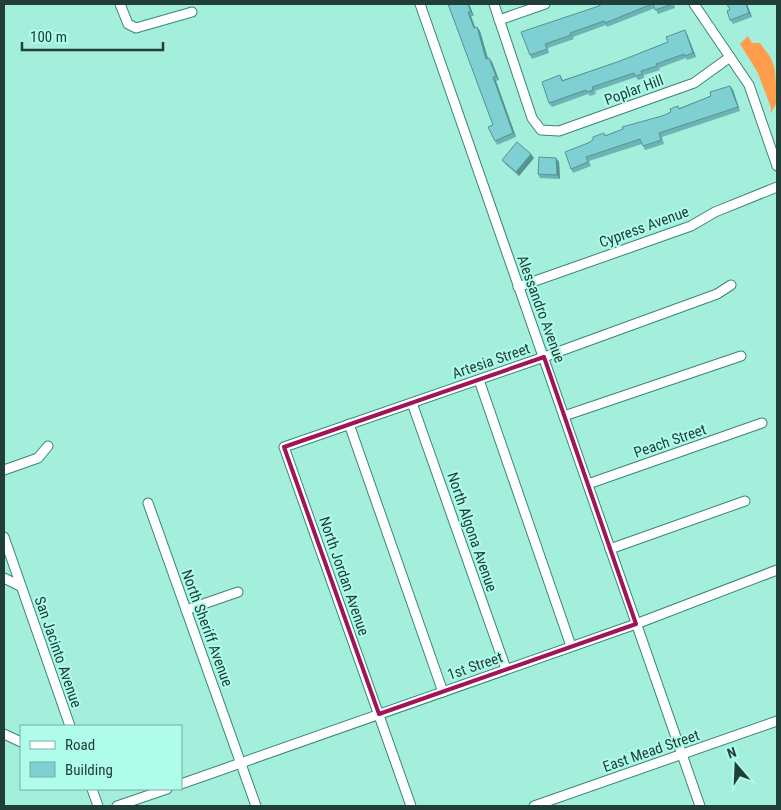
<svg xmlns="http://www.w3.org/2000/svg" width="781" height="810" font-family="'Roboto Condensed',sans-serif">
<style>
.grass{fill:#ff9d4c}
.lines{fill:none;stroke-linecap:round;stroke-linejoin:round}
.minor-casing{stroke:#3a8677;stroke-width:11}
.minor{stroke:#fff;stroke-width:9}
.wall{fill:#6db3b5}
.shaded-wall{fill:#599293}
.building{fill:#7fd0d2;stroke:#599293}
.marked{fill:none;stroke:#a1135b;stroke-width:4;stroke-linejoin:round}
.labels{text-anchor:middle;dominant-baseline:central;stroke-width:4;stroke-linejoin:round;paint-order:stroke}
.street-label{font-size:15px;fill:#203f38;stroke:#b0fcea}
</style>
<rect width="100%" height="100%" fill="#a3efdc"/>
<polygon class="grass" points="748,36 752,43 760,43 771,58 775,70 777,103 770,114 771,108 758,73 740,44"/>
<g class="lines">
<defs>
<g id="minor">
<polyline points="120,4 128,24 136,28 192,12"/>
<polyline points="420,4 700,806"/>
<polyline points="494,4 532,118 541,130 559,131 694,83 730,57"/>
<polyline points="694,4 749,85 777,166"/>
<polyline points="499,20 545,4"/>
<polyline points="518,287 691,226 715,212 777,187"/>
<polyline points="479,380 571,646"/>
<polyline points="412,403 506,669"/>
<polyline points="564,416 741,356"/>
<polyline points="349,424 443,692"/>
<polyline points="4,470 38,458 48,446"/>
<polyline points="588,484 762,423"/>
<polyline points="148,503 256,806"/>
<polyline points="4,537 70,726"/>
<polyline points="610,549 745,501"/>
<polyline points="4,578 20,586"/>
<polyline points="186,610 238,592"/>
<polyline points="4,734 21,742"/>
<polyline points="181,784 636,624 777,570"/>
<polyline points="92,789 98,806"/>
<polyline points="117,806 167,789"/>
<polyline points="411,806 284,447 544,357 717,294 731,285"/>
<polyline points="534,806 777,721"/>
</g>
</defs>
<use href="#minor" class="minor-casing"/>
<use href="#minor" class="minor"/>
</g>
<g class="wall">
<polygon points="448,4 469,4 474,16 471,16 475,28 477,27 480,31 488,58 489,58 492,62 499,80 496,81 516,137 497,145 495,141 493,125"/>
<polygon points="602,4 674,4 675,8 658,14 655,8 607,27 606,25 573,37 574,39 548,48 549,53 532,59 530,55"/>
<polygon points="747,4 752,17 733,24 730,20 730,10"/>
<polygon points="687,34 696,57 687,60 686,58 659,68 660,70 644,75 644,78 638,80 636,77 595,91 596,94 590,96 588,94 552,107 549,103 560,75 563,80 620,61"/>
<polygon points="730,86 733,90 740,111 662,137 664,144 645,150 642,144 589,161 591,166 573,173 571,169 588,143 606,135 662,116 671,112 678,106 679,108 711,96"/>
<polygon points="534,158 519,176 505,164 502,160"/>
<polygon points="556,158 559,162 560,179 540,178 538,174"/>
</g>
<g class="shaded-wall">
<polygon points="468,4 469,4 474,16 471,12"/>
<polygon points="746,4 747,4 752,17 749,13"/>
<polygon points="468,12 471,16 477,32 474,28"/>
<polygon points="477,27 480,31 489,63 486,59"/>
<polygon points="685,30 687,34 696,57 693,53"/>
<polygon points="489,58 492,62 499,80 496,76"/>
<polygon points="493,77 496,81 516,137 513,133"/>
<polygon points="730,86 733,90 740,111 738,107"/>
<polygon points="531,154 534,158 519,176 516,172"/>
<polygon points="556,158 559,162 560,179 557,175"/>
</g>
<g class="building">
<polygon points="448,4 468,4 471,12 468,12 474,28 477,27 486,59 489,58 496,76 493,77 513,133 495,141 488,127 493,125"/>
<polygon points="602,4 652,4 605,23 604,21 570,33 571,35 545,44 547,49 530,55 521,32 599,6"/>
<polygon points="653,4 673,4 655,10"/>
<polygon points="727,4 746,4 749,13 730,20 727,11 730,10"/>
<polygon points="685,30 693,53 685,56 684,54 656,64 657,66 641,71 642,74 635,76 634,73 592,87 593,90 587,92 586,90 549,103 542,82 560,75 562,81 620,61 668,42 666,37"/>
<polygon points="730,86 738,107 659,133 661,140 643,146 640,139 586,157 588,162 571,169 565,152 588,143 593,140 593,137 604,133 605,136 623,129 622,127 662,116 671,112 670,109 678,106 679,109 711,96 710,92"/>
<polygon points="517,142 531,154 516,172 502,160"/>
<polygon points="539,157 556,158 557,175 538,174"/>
</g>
<path class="marked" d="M544,357L636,624L379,714L284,447Z"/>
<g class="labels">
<g class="street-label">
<text transform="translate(634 90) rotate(-20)">Poplar Hill</text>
<text transform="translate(644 227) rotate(-20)">Cypress Avenue</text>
<text transform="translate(541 309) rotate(70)">Alessandro Avenue</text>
<text transform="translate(491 361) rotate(-19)">Artesia Street</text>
<text transform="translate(670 441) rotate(-19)">Peach Street</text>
<text transform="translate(472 532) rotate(71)">North Algona Avenue</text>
<text transform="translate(344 576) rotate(71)">North Jordan Avenue</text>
<text transform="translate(207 628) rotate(70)">North Sheriff Avenue</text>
<text transform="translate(58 652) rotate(71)">San Jacinto Avenue</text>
<text transform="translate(475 666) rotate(-19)">1st Street</text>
<text transform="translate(651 751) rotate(-19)">East Mead Street</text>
</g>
</g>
<rect width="781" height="810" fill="none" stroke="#203f38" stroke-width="10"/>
<rect x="20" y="725" width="162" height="65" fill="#b0fcea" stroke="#76b0a3"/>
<rect x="30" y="741" width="25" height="8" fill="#ffffff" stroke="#76b0a3"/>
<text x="65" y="750" font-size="15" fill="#203f38">Road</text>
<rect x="30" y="762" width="25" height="15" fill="#7fd0d2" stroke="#76b0a3"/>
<text x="65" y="775" font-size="15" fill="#203f38">Building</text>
<g transform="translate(736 765) rotate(341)" stroke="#b0fcea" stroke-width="4" paint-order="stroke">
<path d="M0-4L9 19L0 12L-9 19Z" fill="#203f38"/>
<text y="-8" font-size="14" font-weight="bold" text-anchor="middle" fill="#203f38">N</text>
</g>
<path d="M22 42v8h141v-8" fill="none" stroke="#203f38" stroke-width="2.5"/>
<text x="30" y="42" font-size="15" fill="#203f38" stroke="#b0fcea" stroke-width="4" paint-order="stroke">100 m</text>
</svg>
